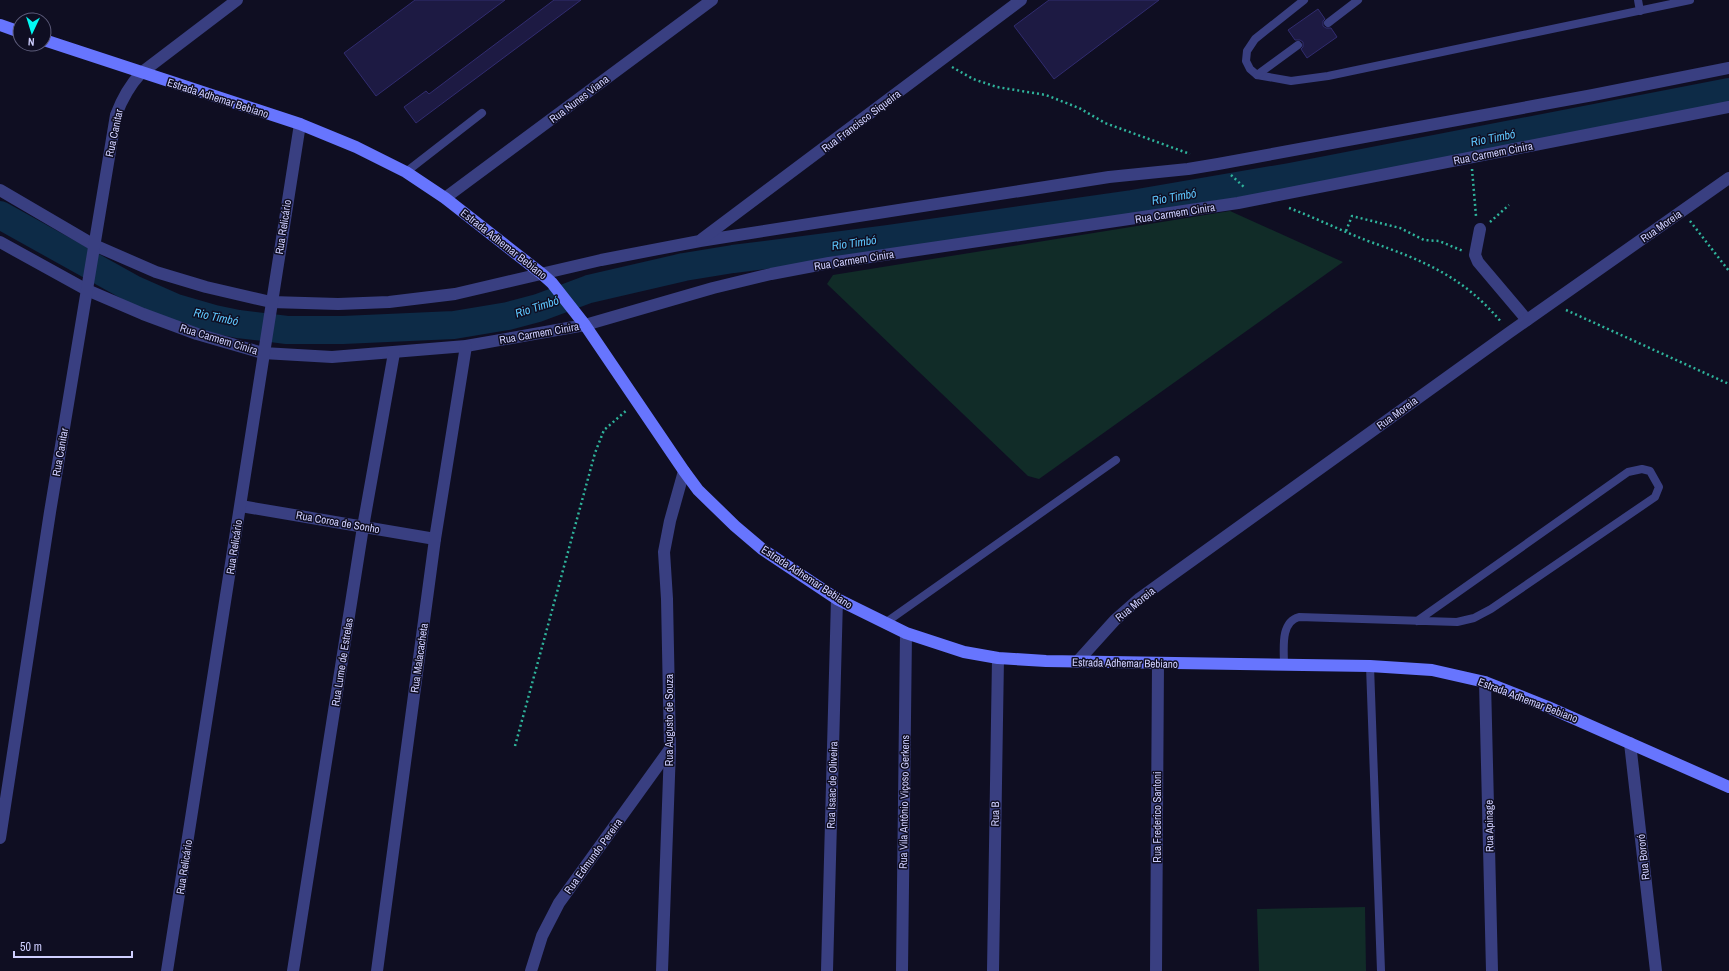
<svg xmlns="http://www.w3.org/2000/svg" width="1729" height="971" font-family="'Archivo Narrow',sans-serif">
<style>
.green{fill:#112c28}
.lines{fill:none;stroke-linecap:round;stroke-linejoin:round}
.river{stroke:#0d2b47;stroke-width:28}
.building{fill:#1d1a43;stroke:#312c6f}
.path{stroke:#2fb39b;stroke-width:2.5;stroke-dasharray:2 3;stroke-linecap:butt}
.lane{stroke:#393f81;stroke-width:8}
.street{stroke:#393f81;stroke-width:12}
.secondary{stroke:#6775fe;stroke-width:12}
.labels{text-anchor:middle;dominant-baseline:central;stroke-width:3;stroke-linejoin:round;paint-order:stroke}
.street-label{font-size:11px;fill:#cfcfff;stroke:#0f0e22}
.water-label{font-size:12px;font-style:italic;fill:#5ec7fe;stroke:#0f0e22}
</style>
<rect width="100%" height="100%" fill="#0f0e22"/>
<g class="green">
<polygon points="1230,211 1343,262 1039,479 1028,476 827,284 833,275"/>
<polygon points="1365,907 1366,971 1259,971 1257,909"/>
</g>
<g class="lines">
<polyline class="river" points="0,215 133,289 176,308 214,319 238,324 287,330 343,330 454,325 508,316 538,308 589,289 684,267 733,259 889,239 1132,204 1290,177 1729,92"/>
</g>
<g class="building">
<polygon points="415,0 505,0 376,96 344,53"/>
<polygon points="554,0 581,0 416,123 404,107 426,91 429,94"/>
<polygon points="1049,0 1159,0 1054,79 1014,26"/>
<polygon points="1318,9 1325,19 1323,21 1323,26 1326,28 1331,28 1337,37 1307,58 1301,49 1303,47 1303,42 1300,40 1295,40 1288,30"/>
</g>
<g class="lines">
<g class="path">
<polyline points="952,67 973,79 997,87 1046,95 1079,108 1105,123 1190,154"/>
<polyline points="1472,169 1476,216"/>
<polyline points="1231,175 1245,188"/>
<path d="M1289,208C1316,218 1342,231 1368,241C1424,261 1463,276 1502,323"/>
<polyline points="1690,221 1729,271"/>
<polyline points="1490,222 1509,205"/>
<polyline points="1346,231 1352,216 1400,228 1424,240 1439,241 1463,251"/>
<polyline points="1566,310 1729,384"/>
<polyline points="515,746 595,453 604,430 627,410"/>
</g>
<g class="lane">
<polyline points="1304,0 1255,39 1247,51 1246,61 1250,69 1257,75 1291,81 1328,76 1690,0"/>
<polyline points="1638,0 1640,11"/>
<polyline points="1328,23 1358,0"/>
<polyline points="1257,75 1298,45"/>
<polyline points="406,172 482,113"/>
<polyline points="885,623 1116,460"/>
<path d="M1284,665C1284,649 1280,622 1299,617L1457,622L1474,618L1491,609L1655,497L1659,487L1650,471L1642,469L1628,472L1417,621"/>
<polyline points="1370,666 1381,971"/>
</g>
<g class="street">
<polyline points="0,190 94,245 156,272 206,287 271,302 338,304 389,302 455,294 601,260 700,241 1109,177 1188,169 1218,164 1593,95 1729,68"/>
<polyline points="445,198 712,0"/>
<polyline points="1480,229 1475,255 1478,262 1527,320"/>
<polyline points="702,239 1021,0"/>
<polyline points="0,242 87,290 143,314 197,334 263,353 332,357 466,346 585,325 713,288 771,274 829,263 1238,203 1729,107"/>
<polyline points="241,506 435,539"/>
<polyline points="1077,662 1115,620 1140,598 1510,332 1729,178"/>
<polyline points="1485,682 1492,971"/>
<polyline points="1630,743 1656,971"/>
<path d="M0,838L50,512L116,115C122,99 129,86 141,73L237,0"/>
<polyline points="167,971 300,124"/>
<polyline points="293,971 363,527 394,353"/>
<polyline points="377,971 435,539 466,346"/>
<polyline points="531,971 542,936 559,903 670,749"/>
<polyline points="662,971 670,749 667,599 664,552 670,521 684,471"/>
<polyline points="827,971 837,599"/>
<polyline points="902,971 906,633"/>
<polyline points="993,971 998,658"/>
<polyline points="1156,971 1158,664"/>
</g>
<g class="secondary">
<polyline points="0,25 20,32"/>
<polyline points="44,40 300,124 356,147 406,172 445,198 542,274 552,283 585,325 684,471 698,490 735,526 762,549 837,599 906,633 964,652 998,658 1046,661 1370,666 1432,670 1485,682 1548,707 1729,787"/>
</g>
</g>
<g class="labels">
<g class="street-label">
<text transform="translate(218 98) rotate(18)">Estrada Adhemar Bebiano</text>
<text transform="translate(579 99) rotate(-37)">Rua Nunes Viana</text>
<text transform="translate(861 121) rotate(-37)">Rua Francisco Siqueira</text>
<text transform="translate(114 133) rotate(-78)">Rua Canitar</text>
<text transform="translate(1493 153) rotate(-11)">Rua Carmem Cinira</text>
<text transform="translate(1175 213) rotate(-9)">Rua Carmem Cinira</text>
<text transform="translate(1661 226) rotate(-35)">Rua Moreia</text>
<text transform="translate(283 227) rotate(-81)">Rua Relicário</text>
<text transform="translate(504 244) rotate(38)">Estrada Adhemar Bebiano</text>
<text transform="translate(854 260) rotate(-9)">Rua Carmem Cinira</text>
<text transform="translate(539 333) rotate(-10)">Rua Carmem Cinira</text>
<text transform="translate(219 339) rotate(17)">Rua Carmem Cinira</text>
<text transform="translate(1397 413) rotate(-36)">Rua Moreia</text>
<text transform="translate(60 452) rotate(-80)">Rua Canitar</text>
<text transform="translate(338 522) rotate(10)">Rua Coroa de Sonho</text>
<text transform="translate(234 547) rotate(-81)">Rua Relicário</text>
<text transform="translate(807 577) rotate(33)">Estrada Adhemar Bebiano</text>
<text transform="translate(1135 604) rotate(-39)">Rua Moreia</text>
<text transform="translate(419 658) rotate(-82)">Rua Malacacheta</text>
<text transform="translate(342 662) rotate(-81)">Rua Lume de Estrelas</text>
<text transform="translate(1125 663) rotate(1)">Estrada Adhemar Bebiano</text>
<text transform="translate(1528 700) rotate(21)">Estrada Adhemar Bebiano</text>
<text transform="translate(669 720) rotate(-90)">Rua Augusto de Souza</text>
<text transform="translate(832 785) rotate(-88)">Rua Isaac de Oliveira</text>
<text transform="translate(904 802) rotate(-89)">Rua Vila Antônio Viçoso Gerkens</text>
<text transform="translate(995 814) rotate(-89)">Rua B</text>
<text transform="translate(1157 817) rotate(-90)">Rua Frederico Santoni</text>
<text transform="translate(1489 826) rotate(-91)">Rua Apinage</text>
<text transform="translate(593 856) rotate(-54)">Rua Edmundo Pereira</text>
<text transform="translate(1643 857) rotate(-96)">Rua Bororó</text>
<text transform="translate(184 867) rotate(-81)">Rua Relicário</text>
</g>
<g class="water-label">
<text transform="translate(1493 138) rotate(-11)">Rio Timbó</text>
<text transform="translate(1174 197) rotate(-10)">Rio Timbó</text>
<text transform="translate(854 243) rotate(-8)">Rio Timbó</text>
<text transform="translate(537 307) rotate(-18)">Rio Timbó</text>
<text transform="translate(216 317) rotate(12)">Rio Timbó</text>
</g>
</g>
<g transform="translate(32 32) rotate(184)"><circle r="19" fill="#0f0e22" stroke="#5c5b7a"/>
<path d="M0-3L7 15L0 10L-7 15Z" fill="#01f8f3"/>
<text y="-6" font-size="11" font-weight="bold" text-anchor="middle" fill="#cfcfff">N</text>
</g>
<path d="M14 951v6h118v-6" fill="none" stroke="#cfcfff" stroke-width="2"/>
<text x="20" y="951" font-size="12" fill="#cfcfff" stroke="#0f0e22" stroke-width="3" paint-order="stroke">50 m</text>
</svg>
